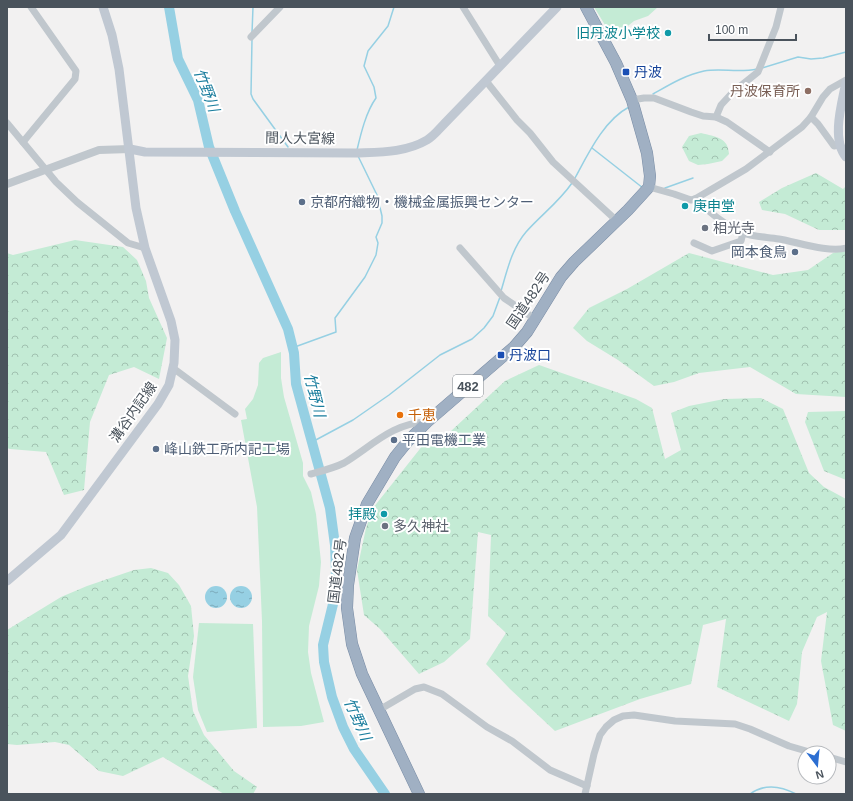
<svg xmlns="http://www.w3.org/2000/svg" width="853" height="801" font-family="Arial,'Noto Sans JP',sans-serif">
<style>
.grass{fill:#c4ebd5}
.forest{fill:url(#forest-crowns)}
.water{fill:url(#water-ripples)}
.lines{fill:none;stroke-linecap:round;stroke-linejoin:round}
.stream{stroke:#96d0e3;stroke-width:1.5}
.river{stroke:#96d0e3;stroke-width:10}
.trunk-casing{stroke:#798ca5;stroke-width:12}
.minor{stroke:#c0c7cd;stroke-width:7}
.tertiary{stroke:#c0c7cd;stroke-width:8}
.secondary{stroke:#c0c8d2;stroke-width:9}
.trunk{stroke:#a0b0c3;stroke-width:11}
.culture-dot{fill:#0f9aa8;stroke:#fff;stroke-width:1.5}
.transit-dot{fill:#1a4fb4;stroke:#fff;stroke-width:1.5}
.education-dot{fill:#8d6e63;stroke:#fff;stroke-width:1.5}
.service-dot{fill:#5c6f8a;stroke:#fff;stroke-width:1.5}
.worship-dot{fill:#6b7280;stroke:#fff;stroke-width:1.5}
.food-dot{fill:#e8710a;stroke:#fff;stroke-width:1.5}
.labels{text-anchor:middle;dominant-baseline:central;stroke-width:4;stroke-linejoin:round;paint-order:stroke}
.shield{fill:#fff;stroke:#80878d;stroke-width:1}
.shield-label{font-size:13px;font-weight:bold;fill:#4a535c}
.culture-label{font-size:14px;fill:#0d838f;stroke:#fff;text-anchor:end}
.transit-label{font-size:14px;fill:#164399;stroke:#fff;text-anchor:start}
.education-label{font-size:14px;fill:#785e54;stroke:#fff;text-anchor:end}
.street-label{font-size:14px;fill:#4a535c;stroke:#fff}
.service-label{font-size:14px;fill:#4e5e75;stroke:#fff;text-anchor:start}
.worship-label{font-size:14px;fill:#5b616d;stroke:#fff;text-anchor:start}
.food-label{font-size:14px;fill:#c56008;stroke:#fff;text-anchor:start}
.water-label{font-size:15px;font-style:italic;fill:#1b7e9e;stroke:#fff}
</style>
<defs>
<pattern id="forest-crowns" width="20" height="18" patternUnits="userSpaceOnUse"><rect width="20" height="18" fill="#c4ebd5"/><path d="M2 6a3 3 0 1 1 6 0M12 15a3 3 0 1 1 6 0" fill="none" stroke="#a1c1b0"/></pattern>
<pattern id="water-ripples" width="26" height="14" patternUnits="userSpaceOnUse"><rect width="26" height="14" fill="#96d0e3"/><path d="M2 4q2-2 4 0t4 0M15 11q2-2 4 0t4 0" fill="none" stroke="#7cabbb"/></pattern>
</defs>
<rect width="100%" height="100%" fill="#f2f1f1"/>
<g class="grass">
<polygon points="594,7 658,7 648,16 634,21 613,38"/>
<polygon points="281,352 281,378 284,397 303,463 303,476 311,492 316,514 321,562 319,586 309,626 308,652 311,673 324,722 301,726 263,727 262,621 257,507 241,420 247,419 245,409 253,399 258,385 259,363 263,358"/>
<polygon points="199,623 253,624 257,728 207,732 198,710 193,677"/>
</g>
<g class="forest">
<path d="M701,133C716,137 728,137 729,154L722,161L708,164L698,165L689,161L682,147L689,136Z"/>
<polygon points="816,173 843,189 846,186 846,230 819,230 785,214 762,210 759,202 782,188"/>
<polygon points="75,240 123,247 137,260 146,281 149,298 167,338 159,379 134,367 109,375 90,422 84,490 64,495 46,452 10,449 7,448 7,253 13,255"/>
<polygon points="846,250 846,397 796,394 750,367 699,373 674,382 654,386 618,360 587,341 573,328 589,308 627,289 689,253 773,275 808,270 833,253"/>
<polygon points="539,365 636,399 652,408 665,459 681,450 671,413 689,406 724,399 761,398 783,409 809,473 824,487 846,499 846,731 833,725 821,661 827,612 817,617 802,652 797,704 789,721 717,687 726,619 703,625 691,684 640,699 555,731 510,689 486,664 506,633 488,616 491,535 478,532 470,639 444,662 419,674 380,629 364,615 357,570 366,528 373,508 423,445 437,444 505,381"/>
<polygon points="846,411 846,480 824,471 805,422 808,412"/>
<polygon points="151,568 168,573 179,585 191,606 194,636 188,676 193,711 204,735 234,771 257,787 253,794 224,794 163,757 123,776 99,771 69,745 55,742 17,745 7,744 7,630 61,597 87,586 134,570"/>
</g>
<g class="water">
<circle cx="216" cy="597" r="11"/>
<circle cx="241" cy="597" r="11"/>
</g>
<g class="lines">
<g class="stream">
<polyline points="252,33 253,7"/>
<polyline points="252,39 251,94 253,99 288,147"/>
<polyline points="762,68 798,57 811,59 823,58 846,52"/>
<path d="M653,94C669,85 685,75 704,71C721,68 739,73 757,69"/>
<polyline points="592,148 643,188"/>
<path d="M357,150C361,133 366,112 376,98L374,87L364,66L368,51L388,26L394,7"/>
<path d="M575,178C588,154 604,120 629,107"/>
<polyline points="665,188 693,178"/>
<path d="M501,291C507,271 512,248 526,232C541,215 559,202 572,183"/>
<polyline points="292,348 336,332 335,318 365,277 376,255 378,243 376,237 382,223 382,216 377,195 358,156"/>
<polyline points="312,442 353,420 389,395 440,355 472,339 484,328 493,316 500,297"/>
<path d="M750,794C765,783 781,786 796,794"/>
</g>
<polyline class="river" points="169,7 178,59 198,100 209,147 235,211 288,329 294,353 296,384 330,508 335,545 336,570 334,600 323,645 324,662 332,697 343,727 354,749 385,794"/>
<defs>
<polyline id="trunk" points="419,794 362,674 352,644 347,608 348,585 355,538 367,504 395,457 408,441 427,422 514,347 527,332 561,277 574,262 628,210 649,187 650,176 647,153 632,100 616,63 586,7"/>
</defs>
<use href="#trunk" class="trunk-casing"/>
<g class="minor">
<polyline points="463,7 500,66"/>
<polyline points="251,37 280,7"/>
<polyline points="486,81 517,120 530,133 553,162 617,221"/>
<polyline points="632,100 644,98 654,98 691,112 703,116 716,117 727,122 770,152"/>
<polyline points="716,117 721,105 733,92 758,72 776,27 781,7"/>
<polyline points="811,117 818,124 834,146 839,145"/>
<polyline points="7,123 56,182 77,202 128,243 145,248"/>
<polyline points="23,142 75,79 76,71 31,7"/>
<polyline points="649,187 674,194 691,200 695,199 746,169 802,127 811,117 823,97 830,89 846,80"/>
<path d="M695,199C710,212 724,225 743,233C754,237 767,237 779,239C797,242 829,253 846,248"/>
<polyline points="694,243 712,251 741,241 743,233"/>
<polyline points="460,248 504,298 535,319"/>
<polyline points="173,368 235,414"/>
<path d="M311,474C322,471 334,468 344,463C372,446 392,423 427,422"/>
<polyline points="379,710 415,689 424,687 442,694 487,727 512,741 550,770 587,786"/>
<polyline points="829,757 846,762"/>
<polyline points="585,794 594,754 600,735 606,727 614,720 623,716 634,715 675,721 735,724 750,729 789,746 813,753"/>
</g>
<polyline class="tertiary" points="7,184 99,150 130,149"/>
<g class="secondary">
<path d="M846,82C842,103 831,139 846,157"/>
<path d="M130,149L145,152L355,153C379,152 405,153 427,140C434,136 440,128 445,123L557,7"/>
<polyline points="7,581 61,535 158,404 169,385 174,363 175,340 171,321 145,248 136,208 119,69 112,35 103,7"/>
</g>
<use href="#trunk" class="trunk"/>
</g>
<g class="culture-dot">
<circle cx="668" cy="33" r="4"/>
<circle cx="685" cy="206" r="4"/>
<circle cx="384" cy="514" r="4"/>
</g>
<g class="transit-dot">
<rect x="622" y="68" width="8" height="8" rx="2"/>
<rect x="497" y="351" width="8" height="8" rx="2"/>
</g>
<circle class="education-dot" cx="808" cy="91" r="4"/>
<g class="service-dot">
<circle cx="302" cy="202" r="4"/>
<circle cx="795" cy="252" r="4"/>
<circle cx="394" cy="440" r="4"/>
<circle cx="156" cy="449" r="4"/>
</g>
<g class="worship-dot">
<circle cx="705" cy="228" r="4"/>
<circle cx="385" cy="526" r="4"/>
</g>
<circle class="food-dot" cx="400" cy="415" r="4"/>
<g class="labels">
<rect class="shield" x="453" y="375" width="30" height="22" rx="3"/>
<g class="shield-label">
<text x="468" y="386">482</text>
</g>
<g class="culture-label">
<text x="660" y="33">旧丹波小学校</text>
<text x="693" y="206" text-anchor="start">庚申堂</text>
<text x="376" y="514">拝殿</text>
</g>
<g class="transit-label">
<text x="634" y="72">丹波</text>
<text x="509" y="355">丹波口</text>
</g>
<g class="education-label">
<text x="800" y="91">丹波保育所</text>
</g>
<g class="street-label">
<text transform="translate(300 138) rotate(1)">間人大宮線</text>
<text transform="translate(528 300) rotate(-56)">国道482号</text>
<text transform="translate(133 412) rotate(-55)">溝谷内記線</text>
<text transform="translate(337 571) rotate(-83)">国道482号</text>
</g>
<g class="service-label">
<text x="310" y="202">京都府織物・機械金属振興センター</text>
<text x="787" y="252" text-anchor="end">岡本食鳥</text>
<text x="402" y="440">平田電機工業</text>
<text x="164" y="449">峰山鉄工所内記工場</text>
</g>
<g class="worship-label">
<text x="713" y="228">相光寺</text>
<text x="393" y="526">多久神社</text>
</g>
<g class="food-label">
<text x="408" y="415">千恵</text>
</g>
<g class="water-label">
<text transform="translate(207 90) rotate(69)">竹野川</text>
<text transform="translate(315 395) rotate(76)">竹野川</text>
<text transform="translate(358 719) rotate(66)">竹野川</text>
</g>
</g>
<rect width="853" height="801" fill="none" stroke="#4a535c" stroke-width="16"/>
<g transform="translate(817 765) rotate(164)"><circle r="19" fill="#ffffff" stroke="#b7babe"/>
<path d="M0-3L7 15L0 10L-7 15Z" fill="#2c6ed1"/>
<text y="-6" font-size="11" font-weight="bold" text-anchor="middle" fill="#4a535c">N</text>
</g>
<path d="M709 34v6h87v-6" fill="none" stroke="#4a535c" stroke-width="2"/>
<text x="715" y="34" font-size="12" fill="#4a535c" stroke="#ffffff" stroke-width="3" paint-order="stroke">100 m</text>
</svg>
